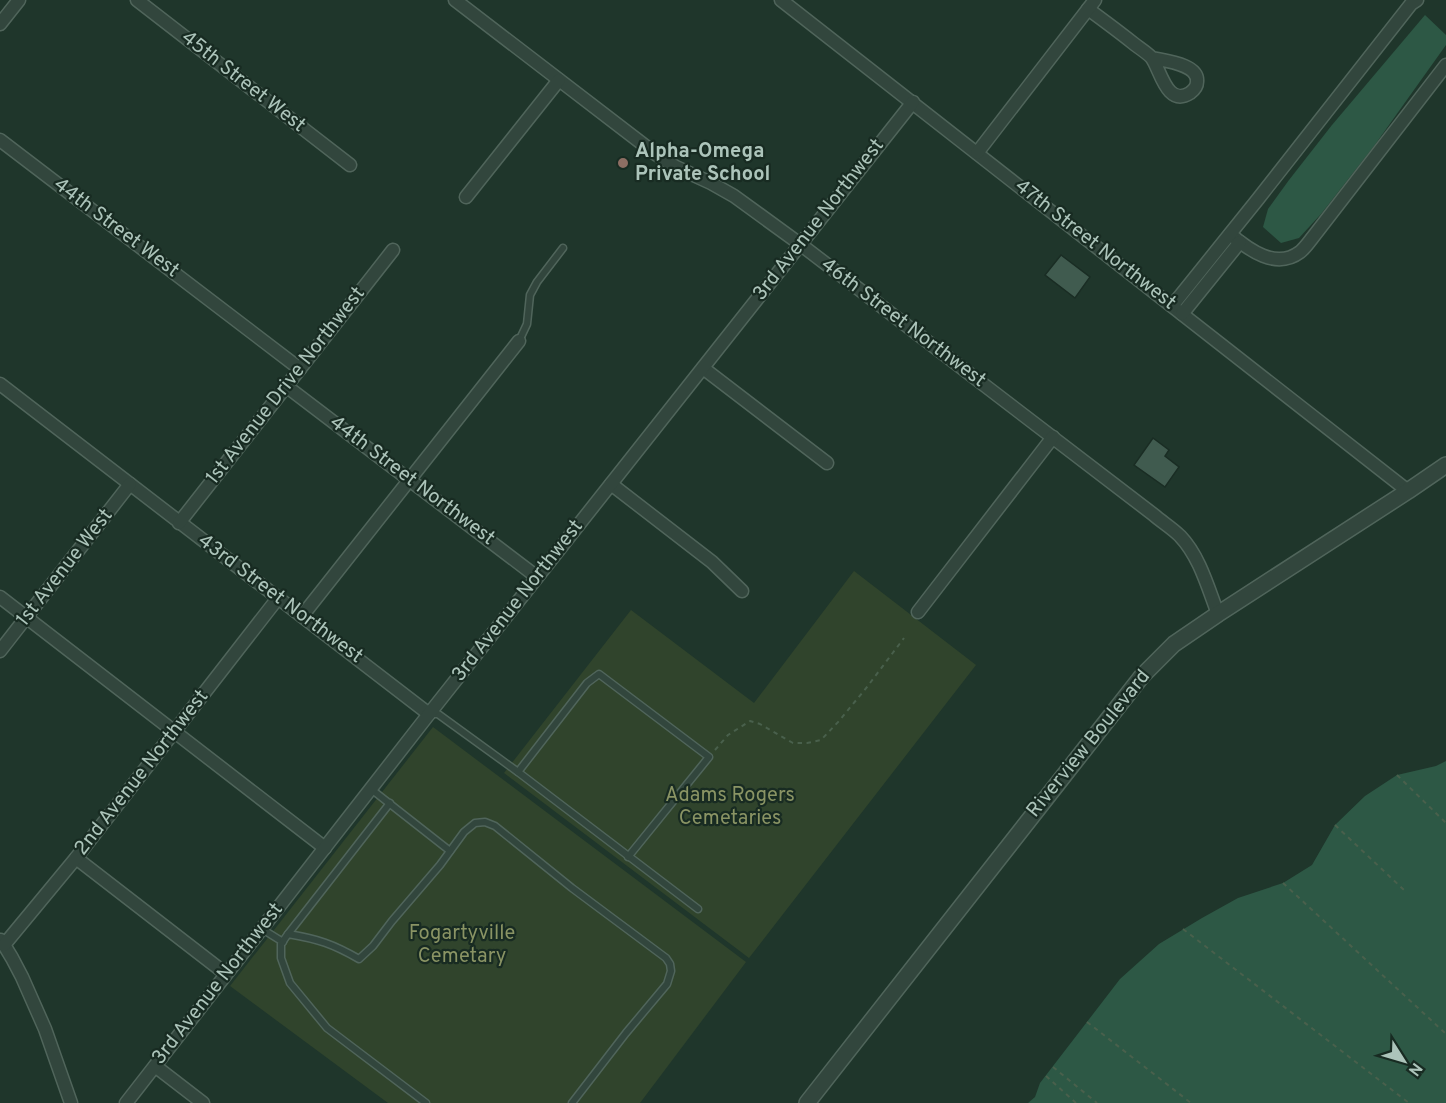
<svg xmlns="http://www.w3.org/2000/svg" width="1446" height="1103" font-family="Overpass,sans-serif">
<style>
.green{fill:#30442c}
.water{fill:#2d5845}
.building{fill:#405b4f;stroke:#1a2d24;stroke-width:1.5}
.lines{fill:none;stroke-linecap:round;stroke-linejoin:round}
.service-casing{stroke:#50655b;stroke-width:9}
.minor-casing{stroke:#50655b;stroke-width:15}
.tertiary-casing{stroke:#50655b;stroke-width:18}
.path{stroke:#49604c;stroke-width:2;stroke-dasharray:4.5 4.5;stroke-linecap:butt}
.service{stroke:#32463d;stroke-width:6}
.minor{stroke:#32463d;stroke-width:12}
.tertiary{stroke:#32463d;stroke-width:15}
.education-dot{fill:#8d6e63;stroke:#182b22;stroke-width:2}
.labels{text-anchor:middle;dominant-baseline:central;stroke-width:4.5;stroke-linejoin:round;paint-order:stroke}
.street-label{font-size:20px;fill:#acc4ba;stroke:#182b22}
.poi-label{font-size:20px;font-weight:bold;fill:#acc4ba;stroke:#182b22;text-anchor:start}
.park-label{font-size:20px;fill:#8a9464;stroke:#182b22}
</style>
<rect width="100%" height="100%" fill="#1f362b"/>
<g class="green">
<polygon points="854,571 976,665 749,958 504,773 631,610 754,703"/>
<polygon points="433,727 746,962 640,1103 388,1103 230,986"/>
</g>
<g class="water">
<polygon points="1425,15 1446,35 1446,45 1374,146 1321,214 1299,238 1281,243 1263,227 1268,209 1289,180 1332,125"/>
<polygon points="1446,761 1446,1103 1028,1103 1035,1097 1040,1083 1120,979 1159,944 1202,918 1238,898 1283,883 1312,865 1335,825 1365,796 1397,775 1436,766"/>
</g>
<g class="building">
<polygon points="1061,255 1090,277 1075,298 1045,275"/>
<polygon points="1153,438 1169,450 1165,456 1179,467 1165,487 1134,465"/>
</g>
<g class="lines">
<defs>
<g id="service">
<polyline points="519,341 527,324 530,295 537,282 563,248"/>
<polyline points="430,714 438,714 518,772 698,909"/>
<polyline points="518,772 587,683 599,674 709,757 628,857"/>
<polyline points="371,789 450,851"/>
<polyline points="262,929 283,942"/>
<polyline points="288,934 390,803"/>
<path d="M426,1103L327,1028L290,983L281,958V944L288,934C318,939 333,944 359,959L373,946L392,921L440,865L464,832L475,823L485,822L495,826L572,888L666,958L670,964L671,971L667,984L626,1033L572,1103"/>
</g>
<g id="minor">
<polyline points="137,0 350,165"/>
<path d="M455,0L657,155L676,167L711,183L734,196L800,244L1154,515C1162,522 1172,528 1180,536C1200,557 1208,588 1218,614"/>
<polyline points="781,0 1408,491"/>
<path d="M1088,9C1103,20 1118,31 1133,43C1138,47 1146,52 1151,57C1160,67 1166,108 1190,93C1194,90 1197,87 1197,82C1199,64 1165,61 1152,58"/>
<polyline points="0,24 19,0"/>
<polyline points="0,140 300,369"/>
<polyline points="977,153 1095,0"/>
<polyline points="466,197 559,80"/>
<path d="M1230,234C1249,250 1276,270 1300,252C1305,248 1309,242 1313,237L1446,65"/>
<polyline points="1172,306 1258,199 1411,4 1417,0"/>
<polyline points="1182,314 1240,242"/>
<polyline points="703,368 827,463"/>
<polyline points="0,384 429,714"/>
<polyline points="286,386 537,577"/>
<polyline points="611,484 712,562 742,591"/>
<polyline points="179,523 393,250"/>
<polyline points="0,597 325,848"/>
<polyline points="918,612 1053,437"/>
<polyline points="302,616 519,341"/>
<polyline points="0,651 130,484"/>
<polyline points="76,858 226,974"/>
<polyline points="1,940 12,958 22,977 45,1029 71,1103"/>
<polyline points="4,945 76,858 278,598"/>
<polyline points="155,1066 203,1103"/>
<polyline points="126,1103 429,714 913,102"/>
</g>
<polyline id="tertiary" points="807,1103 1142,676 1174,644 1218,614 1408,491 1446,465"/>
</defs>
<use href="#service" class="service-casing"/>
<use href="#minor" class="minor-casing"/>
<use href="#tertiary" class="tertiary-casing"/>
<g class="path">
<polyline points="715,750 728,735 750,721 760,724 793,743 807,743 821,740 839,721 867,687 904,638"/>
<polyline points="1397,775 1446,823"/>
<polyline points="1335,825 1404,890"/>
<polyline points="1283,883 1445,1033 1446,1032"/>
<polyline points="1183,929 1409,1103"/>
<polyline points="1087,1022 1191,1103"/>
<polyline points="1053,1067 1097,1103"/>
<polyline points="1046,1076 1076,1103"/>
</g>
<use href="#service" class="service"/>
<use href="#minor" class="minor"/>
<use href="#tertiary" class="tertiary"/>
</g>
<circle class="education-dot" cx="623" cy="163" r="6"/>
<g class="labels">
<g class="street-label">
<text transform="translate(243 82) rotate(38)">45th Street West</text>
<text transform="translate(819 220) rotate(-52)">3rd Avenue Northwest</text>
<text transform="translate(116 228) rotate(37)">44th Street West</text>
<text transform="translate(1095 245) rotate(38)">47th Street Northwest</text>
<text transform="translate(903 323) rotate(37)">46th Street Northwest</text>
<text transform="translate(286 386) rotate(-52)">1st Avenue Drive Northwest</text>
<text transform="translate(412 481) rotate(37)">44th Street Northwest</text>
<text transform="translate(65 568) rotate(-52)">1st Avenue West</text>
<text transform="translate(280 599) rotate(37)">43rd Street Northwest</text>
<text transform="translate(518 601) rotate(-52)">3rd Avenue Northwest</text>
<text transform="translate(1089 744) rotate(-51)">Riverview Boulevard</text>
<text transform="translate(142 773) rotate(-52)">2nd Avenue Northwest</text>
<text transform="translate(218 984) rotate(-52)">3rd Avenue Northwest</text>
</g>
<g class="poi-label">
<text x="635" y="152">Alpha-Omega<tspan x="635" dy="23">Private School</tspan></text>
</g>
<g class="park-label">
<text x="730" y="796">Adams Rogers<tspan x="730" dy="23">Cemetaries</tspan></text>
<text x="462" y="934">Fogartyville<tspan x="462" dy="23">Cemetary</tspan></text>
</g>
</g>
<g transform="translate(1404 1061) rotate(127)" stroke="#182b22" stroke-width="4.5" paint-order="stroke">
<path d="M0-4.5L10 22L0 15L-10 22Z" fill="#acc4ba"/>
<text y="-9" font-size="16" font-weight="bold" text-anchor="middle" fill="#acc4ba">N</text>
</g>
</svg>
